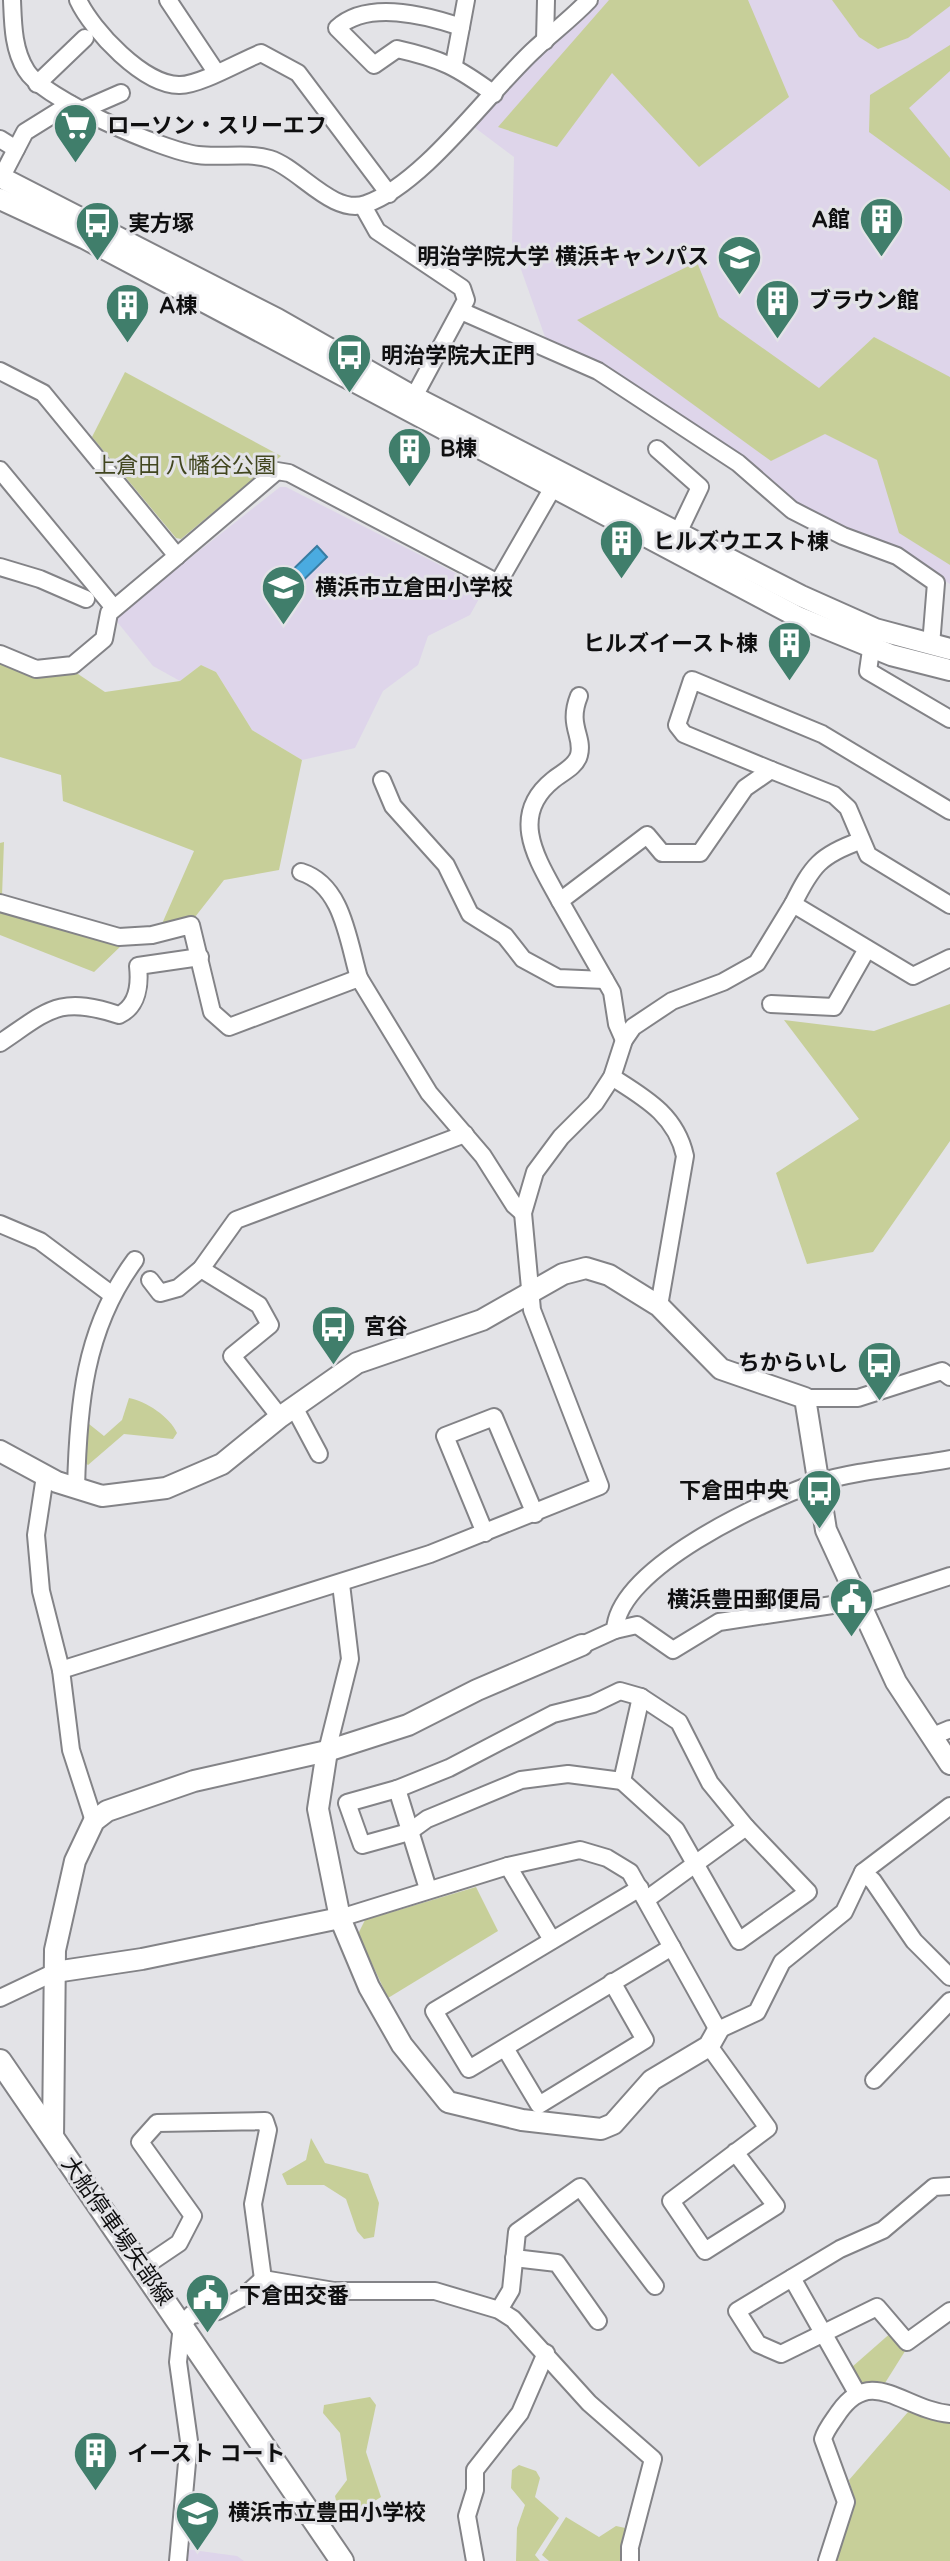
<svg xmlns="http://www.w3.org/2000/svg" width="950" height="2561" font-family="'Varela Round','Noto Sans JP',sans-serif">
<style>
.education{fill:#ded5ea}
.green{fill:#c7cf99}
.water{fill:#4aabe0;stroke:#387ca2;stroke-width:2}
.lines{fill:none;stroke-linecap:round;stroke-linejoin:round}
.minor-casing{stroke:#838387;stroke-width:20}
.tertiary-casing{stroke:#838387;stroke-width:24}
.secondary-casing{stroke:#838387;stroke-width:26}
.minor{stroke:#fff;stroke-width:16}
.tertiary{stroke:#fff;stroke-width:20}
.secondary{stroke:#fff;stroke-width:22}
.labels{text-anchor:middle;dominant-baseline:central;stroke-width:6;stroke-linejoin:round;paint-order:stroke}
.poi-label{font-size:22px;font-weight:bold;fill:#0f0f10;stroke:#e3e3e7;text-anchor:start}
.park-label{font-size:22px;fill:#41461f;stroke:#e3e3e7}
.street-label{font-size:22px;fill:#0f0f10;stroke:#e3e3e7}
</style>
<rect width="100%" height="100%" fill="#e3e3e7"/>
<g class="education">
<polygon points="600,0 950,0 950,584 898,551 797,506 549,348 512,244 514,157 474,127 536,56 582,21"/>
<polygon points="280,487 286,487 485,588 470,615 428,636 418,665 383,691 355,748 302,760 252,730 216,672 201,665 180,681 153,666 114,618"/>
<polygon points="185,2549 237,2556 244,2561 182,2561"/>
</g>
<g class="green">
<polygon points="609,0 748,0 789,97 699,167 612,73 557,147 498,127"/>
<polygon points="832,0 950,0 950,6 908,38 878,49 859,37"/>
<polygon points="950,45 950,71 909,108 950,158 950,191 869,132 870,95"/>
<polygon points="697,262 719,317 819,388 874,337 950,377 950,565 899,533 877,460 825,434 771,461 577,320"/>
<polygon points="125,372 281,456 181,539 176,538 92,437"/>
<polygon points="0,661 75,672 105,692 180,681 201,665 216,672 252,730 302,760 279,870 224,880 195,917 161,926 194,851 63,801 61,775 0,757"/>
<polygon points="4,842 2,896 124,943 94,972 0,935 0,843"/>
<polygon points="950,1004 950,1141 873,1252 807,1264 776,1173 859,1119 784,1020 874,1031"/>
<path d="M129,1398C146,1401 170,1417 177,1433L173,1439L124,1434L88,1465L84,1462V1430L89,1424L104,1436L122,1420Z"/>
<polygon points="476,1887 498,1931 388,1998 358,1934 365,1920"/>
<polygon points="311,2138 325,2163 368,2174 379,2203 374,2237 364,2239 357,2231 346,2199 324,2185 287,2185 282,2174 306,2160"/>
<polygon points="893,2331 907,2348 885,2383 861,2383 852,2367"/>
<polygon points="370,2397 376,2405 366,2452 381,2497 341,2522 335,2496 347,2480 340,2433 323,2413 324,2405"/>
<polygon points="908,2412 950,2420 950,2561 832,2561 855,2502 849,2480"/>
<polygon points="519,2465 536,2471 540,2478 535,2497 559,2518 535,2555 540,2561 516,2561 517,2528 525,2505 511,2488 512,2470"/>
<polygon points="566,2517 599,2537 616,2526 630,2529 628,2561 549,2561 542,2555"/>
</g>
<polygon class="water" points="317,546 327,557 286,597 276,586"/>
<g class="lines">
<defs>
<g id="minor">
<path d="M12,0C13,24 13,49 26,70C43,99 164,151 198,155C222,158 246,152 270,159C299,168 333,216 366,204C424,184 489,91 535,49C553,32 572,18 589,0"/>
<path d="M78,0C92,30 144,86 180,85C200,85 241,61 261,53L298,73L389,194"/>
<polyline points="168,0 216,72"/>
<path d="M466,0L461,27C426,15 367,0 337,28L374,65L397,49C442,59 457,67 494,94"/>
<polyline points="545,41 546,0"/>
<polyline points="454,64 461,27"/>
<polyline points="37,84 85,38"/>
<polyline points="82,110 121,93"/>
<polyline points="0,139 16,149"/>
<polyline points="0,180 25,132 70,104"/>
<polyline points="363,206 377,231 462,288 466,300 409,406"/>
<polyline points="461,311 598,371 738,463 792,510 843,536 897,556 936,583 931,645"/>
<polyline points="0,371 43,393 177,556 277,471 289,473 498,583 559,477"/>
<polyline points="657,449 700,487 678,533"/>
<polyline points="0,470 114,608"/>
<polyline points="0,567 40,579 86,599"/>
<polyline points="873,636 868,671 950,719"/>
<polyline points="0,654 36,669 73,665 104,639 109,613 177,556"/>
<polyline points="771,770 834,795 848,808 868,855 950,905"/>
<polyline points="382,780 393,806 446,865 470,914 505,936 523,959 558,978 605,980"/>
<path d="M301,872C343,885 348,941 359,978"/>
<path d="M560,901C539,862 507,817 553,780C561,773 576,767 579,755C584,736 567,726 579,696"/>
<polyline points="0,903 119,937 152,935 191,925 212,1012 229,1027 359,978 429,1093 483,1156 514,1205 523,1213"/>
<path d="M793,904C812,866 820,855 860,841"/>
<polyline points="771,1004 834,1007 867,949"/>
<polyline points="624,1040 617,1024 612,992 560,901 647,835 662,853 700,853 745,788 771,770 684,734 677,725 692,680 822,734 950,811"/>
<path d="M0,1043C49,1010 59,995 119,1015C138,1006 140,984 138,966L200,957"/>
<path d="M612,1077C645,1098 676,1115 685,1156L659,1306"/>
<polyline points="0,1224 40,1241 111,1294"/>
<polyline points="201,1269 259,1305 270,1325 232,1356 280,1417"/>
<polyline points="150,1280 160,1293 178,1288 201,1269 236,1220 465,1134"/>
<polyline points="805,1398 858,1398 942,1371 950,1377"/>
<polyline points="294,1407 319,1454"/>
<polyline points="45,1476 36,1535 41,1591 61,1670 71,1750 94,1821"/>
<path d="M76,1489C78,1406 84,1329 135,1260"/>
<polyline points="485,1533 445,1436 494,1417 535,1514"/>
<polyline points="862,1605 950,1576"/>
<polyline points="615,1630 637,1625 673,1650 719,1622 839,1604"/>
<path d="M582,1645L615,1630C618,1568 763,1501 816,1483C858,1470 907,1467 950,1459"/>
<polyline points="61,1670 430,1554 600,1486 532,1310 523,1213 535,1172 561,1137 595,1103 612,1077 624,1040 633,1027 672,1001 723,982 757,963 793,904 913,976 950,958"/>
<polyline points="641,1697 622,1781 676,1830 739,1941 808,1892 746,1827"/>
<polyline points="933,1736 950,1729"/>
<polyline points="327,1751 350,1659 341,1584"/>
<polyline points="397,1789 347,1803 362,1845 409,1832 427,1819 521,1780 568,1774 622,1781"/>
<polyline points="508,1866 552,1940"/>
<polyline points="863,1872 873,1881 914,1941 950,1977"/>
<polyline points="640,1888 434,2011 469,2069 672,1947"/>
<polyline points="428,1889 397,1789 449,1768 553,1714 593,1704 620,1691 641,1697 679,1722 710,1783 746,1827 647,1899"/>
<polyline points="340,1918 508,1866 580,1850 607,1858 630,1872 718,2030 757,2012 782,1962 844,1912 863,1872 950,1806"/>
<polyline points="0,1998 55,1972"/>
<polyline points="709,2046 768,2128 671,2201 705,2251 776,2206 735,2152"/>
<polyline points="505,2048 539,2105 645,2040 612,1982"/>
<polyline points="874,2080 950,2001"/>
<polyline points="950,2186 934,2187 883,2230 840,2249 737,2311 758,2344 781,2354 877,2307 907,2342 950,2311"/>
<polyline points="514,2258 557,2263 598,2321"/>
<polyline points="142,2268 179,2243 193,2216 140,2142 157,2123 265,2121 268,2130 253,2204 263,2279"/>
<polyline points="792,2278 857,2393"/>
<polyline points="499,2310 511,2290 517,2232 580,2187 655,2286"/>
<polyline points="178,2561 189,2441 178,2362 182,2325 191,2315 218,2311 242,2298 263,2279 334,2291 435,2291 499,2310 513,2319 589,2403 653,2459 630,2547 630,2561"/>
<polyline points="475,2561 467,2516 475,2490 475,2470 520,2413 546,2353"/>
<path d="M827,2561L846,2502L823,2439C826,2429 833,2421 839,2412C872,2365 904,2410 950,2414"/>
</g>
<g id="tertiary">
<polyline points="0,177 277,319 414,397 801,596 875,629 950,649"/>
<polyline points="0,199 84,238 798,617 891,655 950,670"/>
<polyline points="0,1451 57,1482 102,1496 166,1488 222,1464 280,1417 357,1363 482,1320 563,1274 586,1268 609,1275 659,1306 721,1369 805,1398 826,1530 896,1682 950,1764"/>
<polyline points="327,1751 318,1809 340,1918 369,1987 402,2045 448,2102 522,2120 601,2129 613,2124 652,2080 709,2046 718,2030"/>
<polyline points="55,1972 142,1959 340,1918"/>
<polyline points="53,2139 55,1950 75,1861 94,1821 107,1811 194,1781 327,1751 408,1725 477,1690 582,1645"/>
</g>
<polyline id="secondary" points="0,2061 342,2561"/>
</defs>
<use href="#minor" class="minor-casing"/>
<use href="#tertiary" class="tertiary-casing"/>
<use href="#secondary" class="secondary-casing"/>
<use href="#minor" class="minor"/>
<use href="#tertiary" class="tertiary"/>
<use href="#secondary" class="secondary"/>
</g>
<defs>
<symbol id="supermarket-pin" viewBox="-11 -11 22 30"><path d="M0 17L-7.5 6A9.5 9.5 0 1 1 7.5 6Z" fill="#407e6b" stroke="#e3e3e7"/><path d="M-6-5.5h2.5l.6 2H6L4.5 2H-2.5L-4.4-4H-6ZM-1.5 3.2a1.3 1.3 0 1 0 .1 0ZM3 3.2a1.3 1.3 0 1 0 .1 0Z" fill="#fff"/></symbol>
<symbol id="building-pin" viewBox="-11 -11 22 30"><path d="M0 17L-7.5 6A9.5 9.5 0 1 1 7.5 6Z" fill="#407e6b" stroke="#e3e3e7"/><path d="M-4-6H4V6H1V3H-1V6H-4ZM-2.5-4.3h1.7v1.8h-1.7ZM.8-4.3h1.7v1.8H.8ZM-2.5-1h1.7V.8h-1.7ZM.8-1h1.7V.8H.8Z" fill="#fff"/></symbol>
<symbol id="bus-pin" viewBox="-11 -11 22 30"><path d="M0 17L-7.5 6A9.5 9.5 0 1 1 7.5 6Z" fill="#407e6b" stroke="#e3e3e7"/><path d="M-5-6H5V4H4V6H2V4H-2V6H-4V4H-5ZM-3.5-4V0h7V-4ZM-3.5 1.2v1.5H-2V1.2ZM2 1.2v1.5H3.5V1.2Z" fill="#fff"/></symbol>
<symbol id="university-pin" viewBox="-11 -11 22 30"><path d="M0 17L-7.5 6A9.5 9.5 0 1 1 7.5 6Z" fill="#407e6b" stroke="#e3e3e7"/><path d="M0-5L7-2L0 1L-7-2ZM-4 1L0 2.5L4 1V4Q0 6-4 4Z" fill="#fff"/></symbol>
<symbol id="school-pin" viewBox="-11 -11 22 30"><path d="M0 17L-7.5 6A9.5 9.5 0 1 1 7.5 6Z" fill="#407e6b" stroke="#e3e3e7"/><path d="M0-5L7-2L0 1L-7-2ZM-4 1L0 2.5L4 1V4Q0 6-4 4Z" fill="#fff"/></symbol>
<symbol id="civic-pin" viewBox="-11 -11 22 30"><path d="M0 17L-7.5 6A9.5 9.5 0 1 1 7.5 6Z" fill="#407e6b" stroke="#e3e3e7"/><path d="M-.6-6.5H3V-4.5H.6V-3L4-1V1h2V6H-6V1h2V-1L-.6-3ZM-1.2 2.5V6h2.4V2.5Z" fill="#fff"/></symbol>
</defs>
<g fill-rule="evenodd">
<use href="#supermarket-pin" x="50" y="100" width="51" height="69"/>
<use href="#building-pin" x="856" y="194" width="51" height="69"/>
<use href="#bus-pin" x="72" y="198" width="51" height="69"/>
<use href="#university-pin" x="714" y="232" width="51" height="69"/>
<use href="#building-pin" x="752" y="276" width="51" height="69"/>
<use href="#building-pin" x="102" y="280" width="51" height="69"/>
<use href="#bus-pin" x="324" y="330" width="51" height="69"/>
<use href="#building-pin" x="384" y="424" width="51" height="69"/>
<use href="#building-pin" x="596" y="516" width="51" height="69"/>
<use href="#school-pin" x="258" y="562" width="51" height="69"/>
<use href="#building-pin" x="764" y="618" width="51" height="69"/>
<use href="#bus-pin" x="308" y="1302" width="51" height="69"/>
<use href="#bus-pin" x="854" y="1338" width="51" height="69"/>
<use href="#bus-pin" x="794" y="1466" width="51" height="69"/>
<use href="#civic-pin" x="826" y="1574" width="51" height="69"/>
<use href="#civic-pin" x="182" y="2270" width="51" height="69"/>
<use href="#building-pin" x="70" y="2428" width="51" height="69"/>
<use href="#school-pin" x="172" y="2488" width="51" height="69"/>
</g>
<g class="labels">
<g class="poi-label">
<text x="107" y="126">ローソン・スリーエフ</text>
<text x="850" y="220" text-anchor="end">A館</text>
<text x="128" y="224">実方塚</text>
<text x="709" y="257" text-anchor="end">明治学院大学 横浜キャンパス</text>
<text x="809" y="301">ブラウン館</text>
<text x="159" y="306">A棟</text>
<text x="381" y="356">明治学院大正門</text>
<text x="440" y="449">B棟</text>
<text x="653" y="542">ヒルズウエスト棟</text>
<text x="315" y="588">横浜市立倉田小学校</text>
<text x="758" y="644" text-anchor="end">ヒルズイースト棟</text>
<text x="364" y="1327">宮谷</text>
<text x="848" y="1363" text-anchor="end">ちからいし</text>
<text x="789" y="1491" text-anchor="end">下倉田中央</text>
<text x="821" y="1600" text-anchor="end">横浜豊田郵便局</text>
<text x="239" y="2296">下倉田交番</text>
<text x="127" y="2454">イースト コート</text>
<text x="228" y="2513">横浜市立豊田小学校</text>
</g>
<g class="park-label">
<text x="185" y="466">上倉田 八幡谷公園</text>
</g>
<g class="street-label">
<text transform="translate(117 2231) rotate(55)">大船停車場矢部線</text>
</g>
</g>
</svg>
